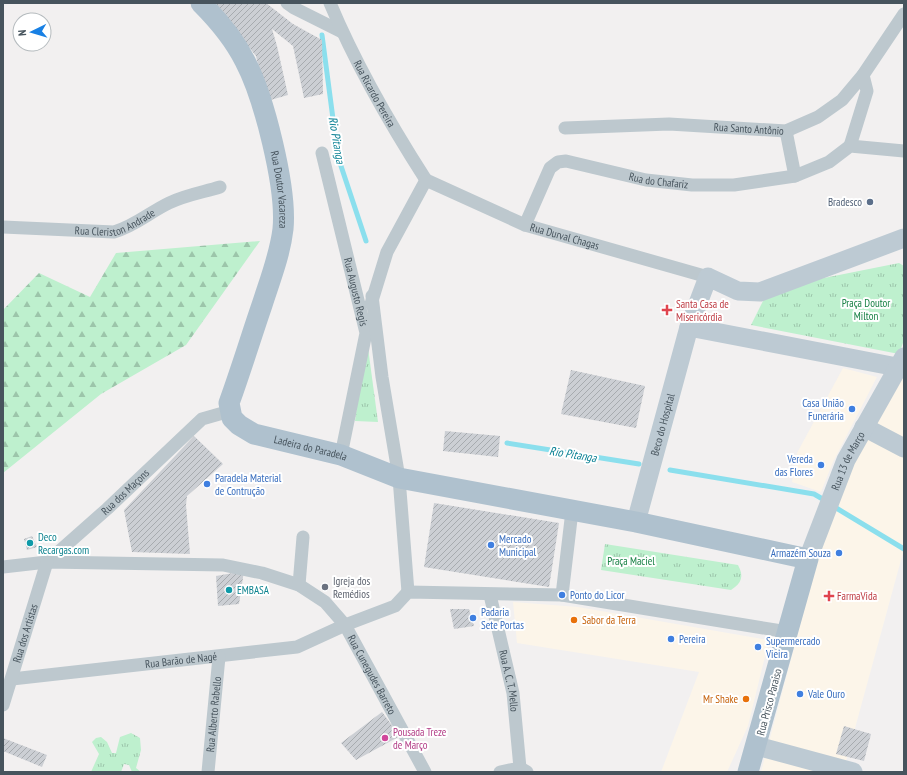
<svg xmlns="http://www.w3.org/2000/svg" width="907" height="775" font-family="'PT Sans Narrow',sans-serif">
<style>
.commercial{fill:#fcf5e9}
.grass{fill:url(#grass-tufts)}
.forest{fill:url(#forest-firs)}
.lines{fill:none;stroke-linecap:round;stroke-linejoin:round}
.stream{stroke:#8bdfed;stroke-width:5}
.building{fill:url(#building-hatch)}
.street{stroke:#bdc8ce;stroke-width:13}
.secondary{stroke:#bdcad3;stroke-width:19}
.primary{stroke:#afc1ce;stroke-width:21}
.service-dot{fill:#5c6f8a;stroke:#fff;stroke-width:1.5}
.health-dot{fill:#e0444e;stroke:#fff;stroke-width:1.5}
.shop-dot{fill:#3f7fe0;stroke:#fff;stroke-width:1.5}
.culture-dot{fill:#0f9aa8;stroke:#fff;stroke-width:1.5}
.worship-dot{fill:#6b7280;stroke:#fff;stroke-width:1.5}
.food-dot{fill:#e8710a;stroke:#fff;stroke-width:1.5}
.hotel-dot{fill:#d1479c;stroke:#fff;stroke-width:1.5}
.labels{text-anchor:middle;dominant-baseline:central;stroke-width:4;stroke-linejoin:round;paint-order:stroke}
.street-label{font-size:11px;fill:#47545d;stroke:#fff}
.service-label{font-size:11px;fill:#4e5e75;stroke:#fff;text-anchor:end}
.park-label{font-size:11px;fill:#178044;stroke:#fff}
.health-label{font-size:11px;fill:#be3a42;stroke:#fff;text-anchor:start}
.shop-label{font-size:11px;fill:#366cbe;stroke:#fff;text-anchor:start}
.culture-label{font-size:11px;fill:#0d838f;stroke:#fff;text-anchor:start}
.worship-label{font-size:11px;fill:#5b616d;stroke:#fff;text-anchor:start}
.food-label{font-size:11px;fill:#c56008;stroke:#fff;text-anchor:start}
.hotel-label{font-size:11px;fill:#b23c85;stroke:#fff;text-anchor:start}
.water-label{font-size:12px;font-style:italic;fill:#0c8295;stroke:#fff}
</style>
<defs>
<pattern id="grass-tufts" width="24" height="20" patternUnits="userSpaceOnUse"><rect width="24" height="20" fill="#bef0ce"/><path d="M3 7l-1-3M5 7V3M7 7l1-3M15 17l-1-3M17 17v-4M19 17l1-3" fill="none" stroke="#9cc5aa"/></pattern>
<pattern id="forest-firs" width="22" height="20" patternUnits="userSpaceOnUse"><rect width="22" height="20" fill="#bef0ce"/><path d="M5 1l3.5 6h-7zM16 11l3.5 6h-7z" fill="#9cc5aa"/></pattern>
<pattern id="building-hatch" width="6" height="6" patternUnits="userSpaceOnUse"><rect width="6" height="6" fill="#cccfd4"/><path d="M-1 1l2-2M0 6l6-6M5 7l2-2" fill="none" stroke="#a7abaf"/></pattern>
</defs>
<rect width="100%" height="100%" fill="#f2f0f0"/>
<g class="commercial">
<polygon points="843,368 877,377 833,462 821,492 792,482 797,453"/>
<polygon points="904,375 904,549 843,772 761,772 819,554 854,461"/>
<polygon points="513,602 578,607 769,640 748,726 727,772 661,772 699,672 517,643"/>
</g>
<g class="grass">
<polygon points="899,263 904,266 904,340 899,354 751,325 769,289"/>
<polygon points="366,333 378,422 355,421"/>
<path d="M605,544L738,565C744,576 742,583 731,590L601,570Z"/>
<polygon points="131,733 140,738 141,750 136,768 141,772 132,772 129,765 124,764 121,772 91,772 99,754 92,742 96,738 101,737 107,742 112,753 116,753 120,737"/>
</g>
<polygon class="forest" points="260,241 186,345 101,394 3,473 3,310 39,273 90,297 116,253"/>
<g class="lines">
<g class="stream">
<polyline points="322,35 338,157 366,241"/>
<polyline points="507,443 639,464"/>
<polyline points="670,470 814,494 826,501"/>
<polyline points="833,506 904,549"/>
</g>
</g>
<g class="building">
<polygon points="218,3 266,3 293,24 322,40 323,94 304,98 293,46 272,29 277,46 288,95 267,101 256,56 216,6"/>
<polygon points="571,370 645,386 636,428 561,414"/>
<polygon points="445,431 500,436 498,457 443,451"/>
<polygon points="194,436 223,464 187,496 186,505 190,554 132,552 124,510"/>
<polygon points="434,503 559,523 549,587 424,567"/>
<polygon points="32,536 37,547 27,550 24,539"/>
<polygon points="244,571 239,604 218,606 216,576"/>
<polygon points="450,609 469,609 474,626 454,629"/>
<polygon points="382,712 400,736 356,760 341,743"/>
<polygon points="844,726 871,734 864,761 836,754"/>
<polygon points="3,738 47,755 42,767 3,751"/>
</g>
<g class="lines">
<g class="street">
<polyline points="287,3 294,8 342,32"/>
<path id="s1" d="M330,3C356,65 390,124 426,180"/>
<path id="s2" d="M565,128L669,124L786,131L818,117L842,100L863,75L904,14"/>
<polyline points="786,131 795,176"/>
<polyline points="850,146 867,91 863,75"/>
<path id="s3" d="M322,153L366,333L341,455"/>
<path id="s4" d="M426,180L525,225L708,277"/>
<path id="s5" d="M525,225L550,168L558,162L566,161L646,180L692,185H734L795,176L829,162L850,146L904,151"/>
<path id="s6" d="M3,227L114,232C135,226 150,212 169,203C185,195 204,192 220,187"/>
<polyline points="372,296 382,377 399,478 408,592"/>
<polyline points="371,304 387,252 426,180"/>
<path id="s7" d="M47,562L107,509L202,419L230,411"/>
<path id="s8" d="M3,567L47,562L223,565L262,573L299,585L325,602L345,625L425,772"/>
<polyline points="299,585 303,537"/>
<path id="s9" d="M490,595L513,693L520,768"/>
<polyline points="562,595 572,511"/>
<path id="s10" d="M12,679L297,647L345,625L395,606L408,592L562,595L788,632"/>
<path id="s11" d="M3,705L47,562"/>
<path id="s12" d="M208,772L219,657"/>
<polyline points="500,772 520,768 527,772"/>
</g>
<g class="secondary">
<polyline points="689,327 897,367"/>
<polyline points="864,427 904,448"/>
<path id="s13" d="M636,522L689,327L708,277L738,291L760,292L904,238"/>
<path id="s14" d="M808,559L846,460L904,357"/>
<polyline points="757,746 853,772"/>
</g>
<path class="primary" id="s15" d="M201,3C218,20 234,39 245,61C264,97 287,188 283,229C280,255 270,280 262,305C251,337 241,370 229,403L232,418L239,425L254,434L341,455L399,478L636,522L808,559L748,772"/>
</g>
<circle class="service-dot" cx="870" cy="202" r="4"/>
<g class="health-dot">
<path d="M665 304h4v4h4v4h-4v4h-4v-4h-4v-4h4z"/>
<path d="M827 590h4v4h4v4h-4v4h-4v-4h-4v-4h4z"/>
</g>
<g class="shop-dot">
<circle cx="852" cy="409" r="4"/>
<circle cx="821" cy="465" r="4"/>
<circle cx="207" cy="484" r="4"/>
<circle cx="491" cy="545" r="4"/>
<circle cx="839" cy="553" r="4"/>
<circle cx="562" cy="595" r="4"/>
<circle cx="473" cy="618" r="4"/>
<circle cx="671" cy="639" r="4"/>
<circle cx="758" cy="647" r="4"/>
<circle cx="800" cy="694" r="4"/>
</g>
<g class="culture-dot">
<circle cx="30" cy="543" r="4"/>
<circle cx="229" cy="590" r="4"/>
</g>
<circle class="worship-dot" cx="325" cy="587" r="4"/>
<g class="food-dot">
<circle cx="574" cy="620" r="4"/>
<circle cx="746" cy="699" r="4"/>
</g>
<circle class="hotel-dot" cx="385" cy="738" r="4"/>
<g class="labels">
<g class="street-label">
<text stroke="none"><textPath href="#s1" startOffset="101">Rua Ricardo Pereira</textPath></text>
<text stroke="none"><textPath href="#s2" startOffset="184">Rua Santo Antônio</textPath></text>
<text stroke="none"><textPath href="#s5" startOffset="175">Rua do Chafariz</textPath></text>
<text stroke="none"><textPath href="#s15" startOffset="207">Rua Doutor Vacareza</textPath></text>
<text stroke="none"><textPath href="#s6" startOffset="114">Rua Cleriston Andrade</textPath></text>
<text stroke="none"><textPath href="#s4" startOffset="150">Rua Durval Chagas</textPath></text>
<text stroke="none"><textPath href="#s3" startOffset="143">Rua Augusto Regis</textPath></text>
<text stroke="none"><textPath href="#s13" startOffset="101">Beco do Hospital</textPath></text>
<text stroke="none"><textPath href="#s15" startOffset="530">Ladeira do Paradela</textPath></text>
<text stroke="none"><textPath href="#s14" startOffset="106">Rua 13 de Março</textPath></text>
<text stroke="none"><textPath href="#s7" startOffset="105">Rua dos Maçons</textPath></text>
<text stroke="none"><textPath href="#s11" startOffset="75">Rua dos Artistas</textPath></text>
<text stroke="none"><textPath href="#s10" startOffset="170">Rua Barão de Nagé</textPath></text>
<text stroke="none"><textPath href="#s8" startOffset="417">Rua Cunegudes Barreto</textPath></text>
<text stroke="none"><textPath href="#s9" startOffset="88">Rua A. C. T. Mello</textPath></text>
<text transform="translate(769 702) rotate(-75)">Rua Prisco Paraiso</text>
<text stroke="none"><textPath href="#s12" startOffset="58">Rua Alberto Rabello</textPath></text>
</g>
<g class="service-label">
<text x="862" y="202">Bradesco</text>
</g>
<g class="park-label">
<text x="866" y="303">Praça Doutor<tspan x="866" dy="13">Milton</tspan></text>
<text x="631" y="561">Praça Maciel</text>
</g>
<g class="health-label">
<text x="676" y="304">Santa Casa de<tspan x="676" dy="13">Misericórdia</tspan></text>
<text x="837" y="596">FarmaVida</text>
</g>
<g class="shop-label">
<text x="844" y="403" text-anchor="end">Casa União<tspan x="844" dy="13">Funerária</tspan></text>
<text x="813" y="459" text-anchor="end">Vereda<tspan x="813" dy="13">das Flores</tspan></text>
<text x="215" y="478">Paradela Material<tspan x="215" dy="13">de Contrução</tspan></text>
<text x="499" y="539">Mercado<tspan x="499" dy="13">Municipal</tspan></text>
<text x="831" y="553" text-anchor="end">Armazém Souza</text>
<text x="570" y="595">Ponto do Licor</text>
<text x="481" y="612">Padaria<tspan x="481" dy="13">Sete Portas</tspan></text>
<text x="679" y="639">Pereira</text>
<text x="766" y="641">Supermercado<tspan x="766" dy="13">Vieira</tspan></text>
<text x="808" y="694">Vale Ouro</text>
</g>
<g class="culture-label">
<text x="38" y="537">Deco<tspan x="38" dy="13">Recargas.com</tspan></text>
<text x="237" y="590">EMBASA</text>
</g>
<g class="worship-label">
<text x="333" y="581">Igreja dos<tspan x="333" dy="13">Remédios</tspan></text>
</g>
<g class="food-label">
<text x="582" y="620">Sabor da Terra</text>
<text x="738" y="699" text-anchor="end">Mr Shake</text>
</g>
<g class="hotel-label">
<text x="393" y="732">Pousada Treze<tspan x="393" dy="13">de Março</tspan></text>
</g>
<g class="water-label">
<text transform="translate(337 140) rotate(80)">Rio Pitanga</text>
<text transform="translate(573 454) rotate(9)">Rio Pitanga</text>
</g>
</g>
<rect width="907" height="775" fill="none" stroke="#47545d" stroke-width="8"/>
<g transform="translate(32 32) rotate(265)"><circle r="19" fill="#ffffff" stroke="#b5bbbe"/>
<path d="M0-3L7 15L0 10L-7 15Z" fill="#1880e4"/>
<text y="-6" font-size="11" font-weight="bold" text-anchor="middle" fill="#47545d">N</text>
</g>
</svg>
